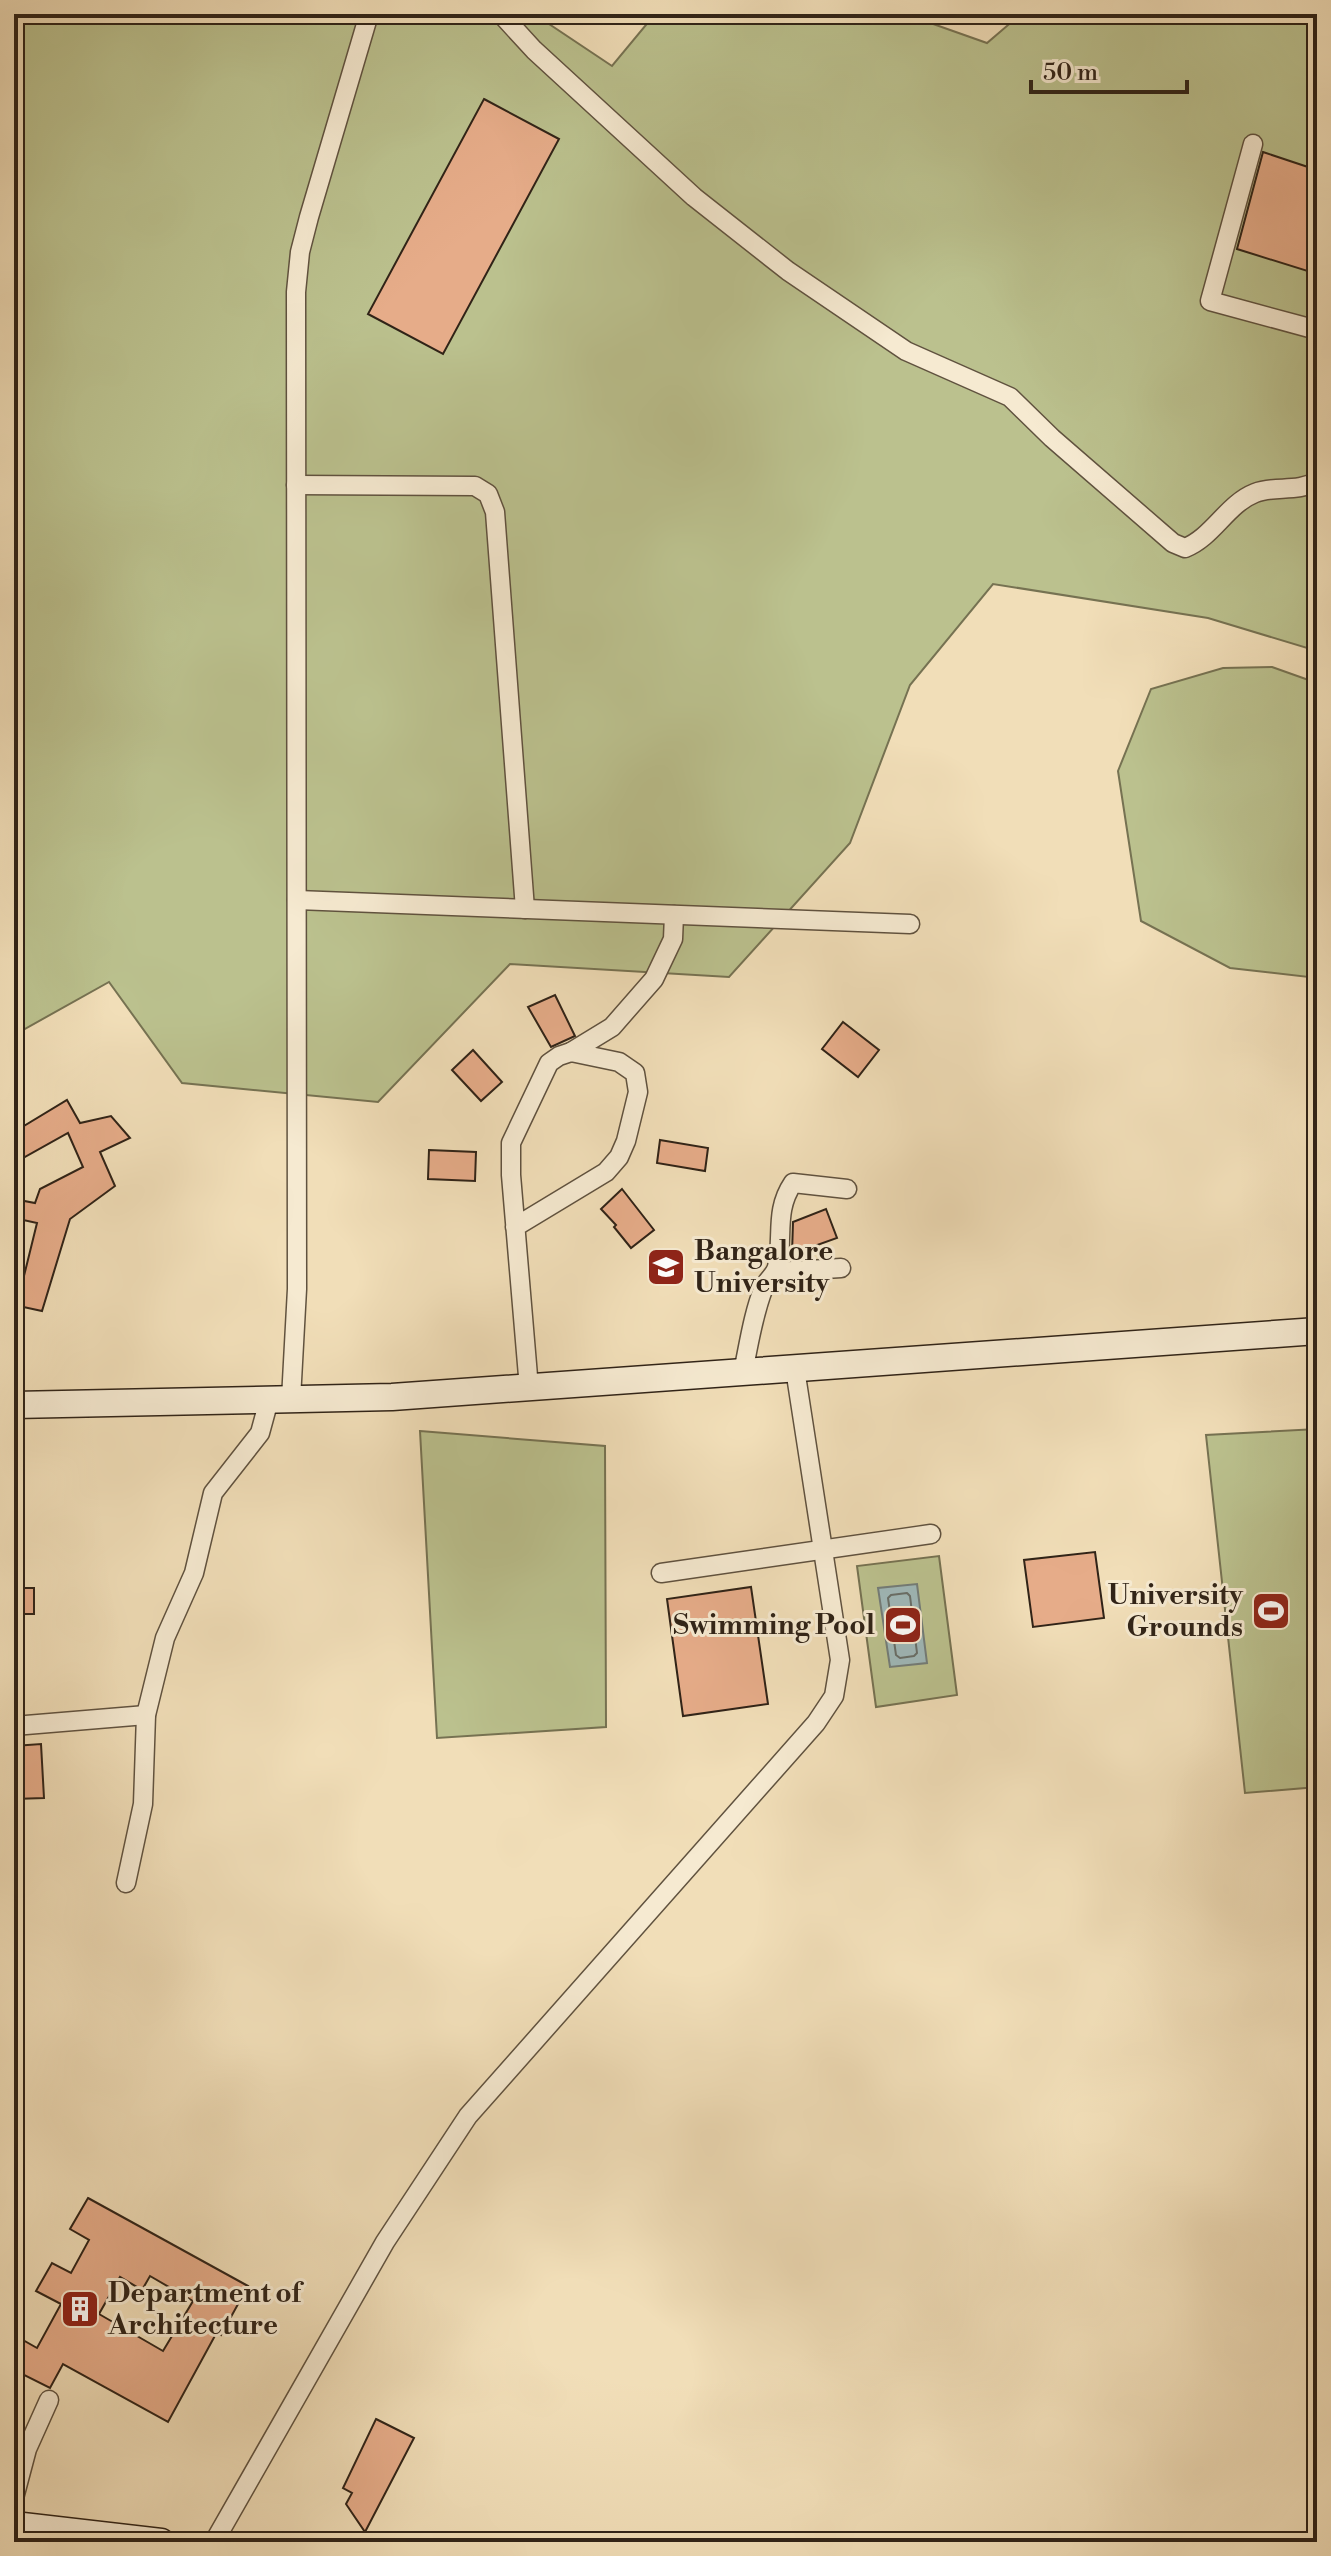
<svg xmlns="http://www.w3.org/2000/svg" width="1331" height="2556" font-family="'Libre Bodoni',serif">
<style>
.green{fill:#bbc18e;stroke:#767252;stroke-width:2}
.water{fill:#9fb9ba;stroke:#737d79;stroke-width:2}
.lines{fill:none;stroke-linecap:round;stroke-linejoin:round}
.shore{stroke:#686e68;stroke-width:2}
.building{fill:#e6ac89;stroke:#302317;stroke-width:2;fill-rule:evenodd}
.street-casing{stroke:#60523f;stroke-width:21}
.secondary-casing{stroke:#302317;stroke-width:29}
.street{stroke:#f6ead1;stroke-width:18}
.secondary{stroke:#f6ead1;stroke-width:26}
.labels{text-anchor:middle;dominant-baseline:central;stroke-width:6;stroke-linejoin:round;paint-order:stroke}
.poi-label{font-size:28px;font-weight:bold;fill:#302317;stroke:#f6ead1;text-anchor:start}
</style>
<rect width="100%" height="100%" fill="#f1deb8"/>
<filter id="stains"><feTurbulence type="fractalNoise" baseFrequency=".0025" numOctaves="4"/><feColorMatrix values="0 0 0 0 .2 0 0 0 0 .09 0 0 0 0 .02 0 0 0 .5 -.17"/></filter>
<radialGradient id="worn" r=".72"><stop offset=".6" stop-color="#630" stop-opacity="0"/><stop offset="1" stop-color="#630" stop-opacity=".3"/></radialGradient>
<g class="green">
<polygon points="14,14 534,14 612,66 655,14 905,14 987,43 1021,14 1317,14 1317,651 1208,618 993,584 910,685 850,843 729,977 510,964 378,1102 182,1083 109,982 14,1035"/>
<polygon points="1272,667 1317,683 1317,978 1230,968 1141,921 1118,771 1151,689 1223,668"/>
<polygon points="1317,1429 1317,1787 1245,1793 1206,1435"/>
<polygon points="420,1431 605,1446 606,1727 437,1738"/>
<polygon points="939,1556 957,1695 876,1707 857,1566"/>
</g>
<polygon class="water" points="917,1584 927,1663 890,1667 878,1588"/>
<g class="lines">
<polygon class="shore" points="907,1593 910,1596 917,1653 914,1656 900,1658 896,1655 888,1598 891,1595"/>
</g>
<g class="building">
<polygon points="484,99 559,139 443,354 368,314"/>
<polygon points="1263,152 1317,170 1317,274 1237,249"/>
<polygon points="555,995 575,1036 551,1047 528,1007"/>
<polygon points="843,1022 879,1050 858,1077 822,1049"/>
<polygon points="473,1050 502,1082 481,1101 452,1070"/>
<polygon points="67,1100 80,1123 111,1116 130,1138 100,1152 115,1186 70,1219 42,1311 14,1305 14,1283 22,1284 37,1223 14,1218 14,1199 35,1203 40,1189 83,1167 68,1133 14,1163 14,1132"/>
<polygon points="660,1140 708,1148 705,1171 657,1163"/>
<polygon points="429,1150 476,1152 475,1181 428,1179"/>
<polygon points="622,1189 654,1230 631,1248 614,1227 616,1225 601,1209"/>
<polygon points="826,1209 837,1238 792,1254 793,1222"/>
<polygon points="1095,1552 1104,1618 1033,1627 1024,1560"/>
<polygon points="751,1587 768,1704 683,1716 667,1599"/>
<rect x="14" y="1588" width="20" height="26"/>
<polygon points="41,1744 44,1798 14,1799 14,1746"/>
<path d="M88,2198L248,2286L221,2335L217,2332L168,2422L63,2364L50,2388L14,2370V2335L37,2348L61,2304L36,2291L52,2263L71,2273L89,2240L70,2229ZM150,2276L193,2301L163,2351L99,2314L120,2277L142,2290Z"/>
<polygon points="376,2419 414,2438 365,2532 346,2504 352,2493 343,2488"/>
</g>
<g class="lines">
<defs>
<g id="street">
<path d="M501,14L534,50L694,197L788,271L906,351L1010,397L1052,438L1173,543L1185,548C1213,537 1227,504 1255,493C1275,485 1297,493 1317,481"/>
<polyline points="1253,144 1210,301 1317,330"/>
<polyline points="296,485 475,486 488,494 495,512 525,909"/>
<polyline points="297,900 910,924"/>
<polyline points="571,1052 612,1027 654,979 673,939 674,915"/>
<polyline points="515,1227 606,1172 619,1157 626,1141 638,1092 635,1073 619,1062 571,1052 559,1056 549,1063 511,1143 511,1175 529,1388"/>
<polyline points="776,1272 841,1268"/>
<path d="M743,1372C749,1344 753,1314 764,1287C767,1280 775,1275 777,1267C784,1237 774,1211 793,1183L847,1189"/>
<polyline points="291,1399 297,1289 296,292 300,252 309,217 369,14"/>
<polyline points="661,1573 931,1534"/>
<polyline points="14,1726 146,1715"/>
<polyline points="126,1883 143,1804 146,1715 165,1638 194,1573 213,1493 260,1433 269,1400"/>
<polyline points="14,2498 27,2449 49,2400"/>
<polyline points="214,2542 385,2242 468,2116 816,1723 834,1696 840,1660 795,1369"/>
</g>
<g id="secondary">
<polyline points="14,1405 392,1397 1317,1331"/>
<polyline points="14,2525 161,2542"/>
</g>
</defs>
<use href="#street" class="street-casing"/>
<use href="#secondary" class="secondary-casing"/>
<use href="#street" class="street"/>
<use href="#secondary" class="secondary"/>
</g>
<defs>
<symbol id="university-square" viewBox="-11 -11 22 22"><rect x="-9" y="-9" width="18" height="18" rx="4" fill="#8f2418" stroke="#f6ead1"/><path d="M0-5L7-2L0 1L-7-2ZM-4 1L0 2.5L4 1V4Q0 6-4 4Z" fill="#fff"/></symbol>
<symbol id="stadium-square" viewBox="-11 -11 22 22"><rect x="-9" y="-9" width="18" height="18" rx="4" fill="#8f2418" stroke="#f6ead1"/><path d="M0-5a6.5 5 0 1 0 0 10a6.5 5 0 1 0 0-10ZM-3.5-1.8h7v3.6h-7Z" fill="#fff"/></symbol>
<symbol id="building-square" viewBox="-11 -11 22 22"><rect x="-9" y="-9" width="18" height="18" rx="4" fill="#8f2418" stroke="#f6ead1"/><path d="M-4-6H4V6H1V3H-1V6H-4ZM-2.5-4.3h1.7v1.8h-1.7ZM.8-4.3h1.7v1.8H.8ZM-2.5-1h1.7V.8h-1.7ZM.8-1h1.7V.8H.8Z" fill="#fff"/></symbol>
</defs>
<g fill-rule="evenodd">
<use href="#university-square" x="644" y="1245" width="44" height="44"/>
<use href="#stadium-square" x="1249" y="1589" width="44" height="44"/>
<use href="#stadium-square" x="881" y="1603" width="44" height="44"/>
<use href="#building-square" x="58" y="2287" width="44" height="44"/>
</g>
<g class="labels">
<g class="poi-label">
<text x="694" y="1251">Bangalore<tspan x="694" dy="32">University</tspan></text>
<text x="1243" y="1595" text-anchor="end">University<tspan x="1243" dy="32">Grounds</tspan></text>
<text x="875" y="1625" text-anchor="end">Swimming Pool</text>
<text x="108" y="2293">Department of<tspan x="108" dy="32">Architecture</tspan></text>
</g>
</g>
<rect width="1331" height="2556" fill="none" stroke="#f1deb8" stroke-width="48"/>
<rect x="16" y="16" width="1299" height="2524" fill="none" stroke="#302317" stroke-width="4"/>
<rect x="24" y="24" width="1283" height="2508" fill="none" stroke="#302317" stroke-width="2"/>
<path d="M1031 80v12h156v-12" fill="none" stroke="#302317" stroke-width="4"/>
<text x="1043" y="80" font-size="24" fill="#302317" stroke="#f6ead1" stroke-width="6" paint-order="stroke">50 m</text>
<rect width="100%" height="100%" filter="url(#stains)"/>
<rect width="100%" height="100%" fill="url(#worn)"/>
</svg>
